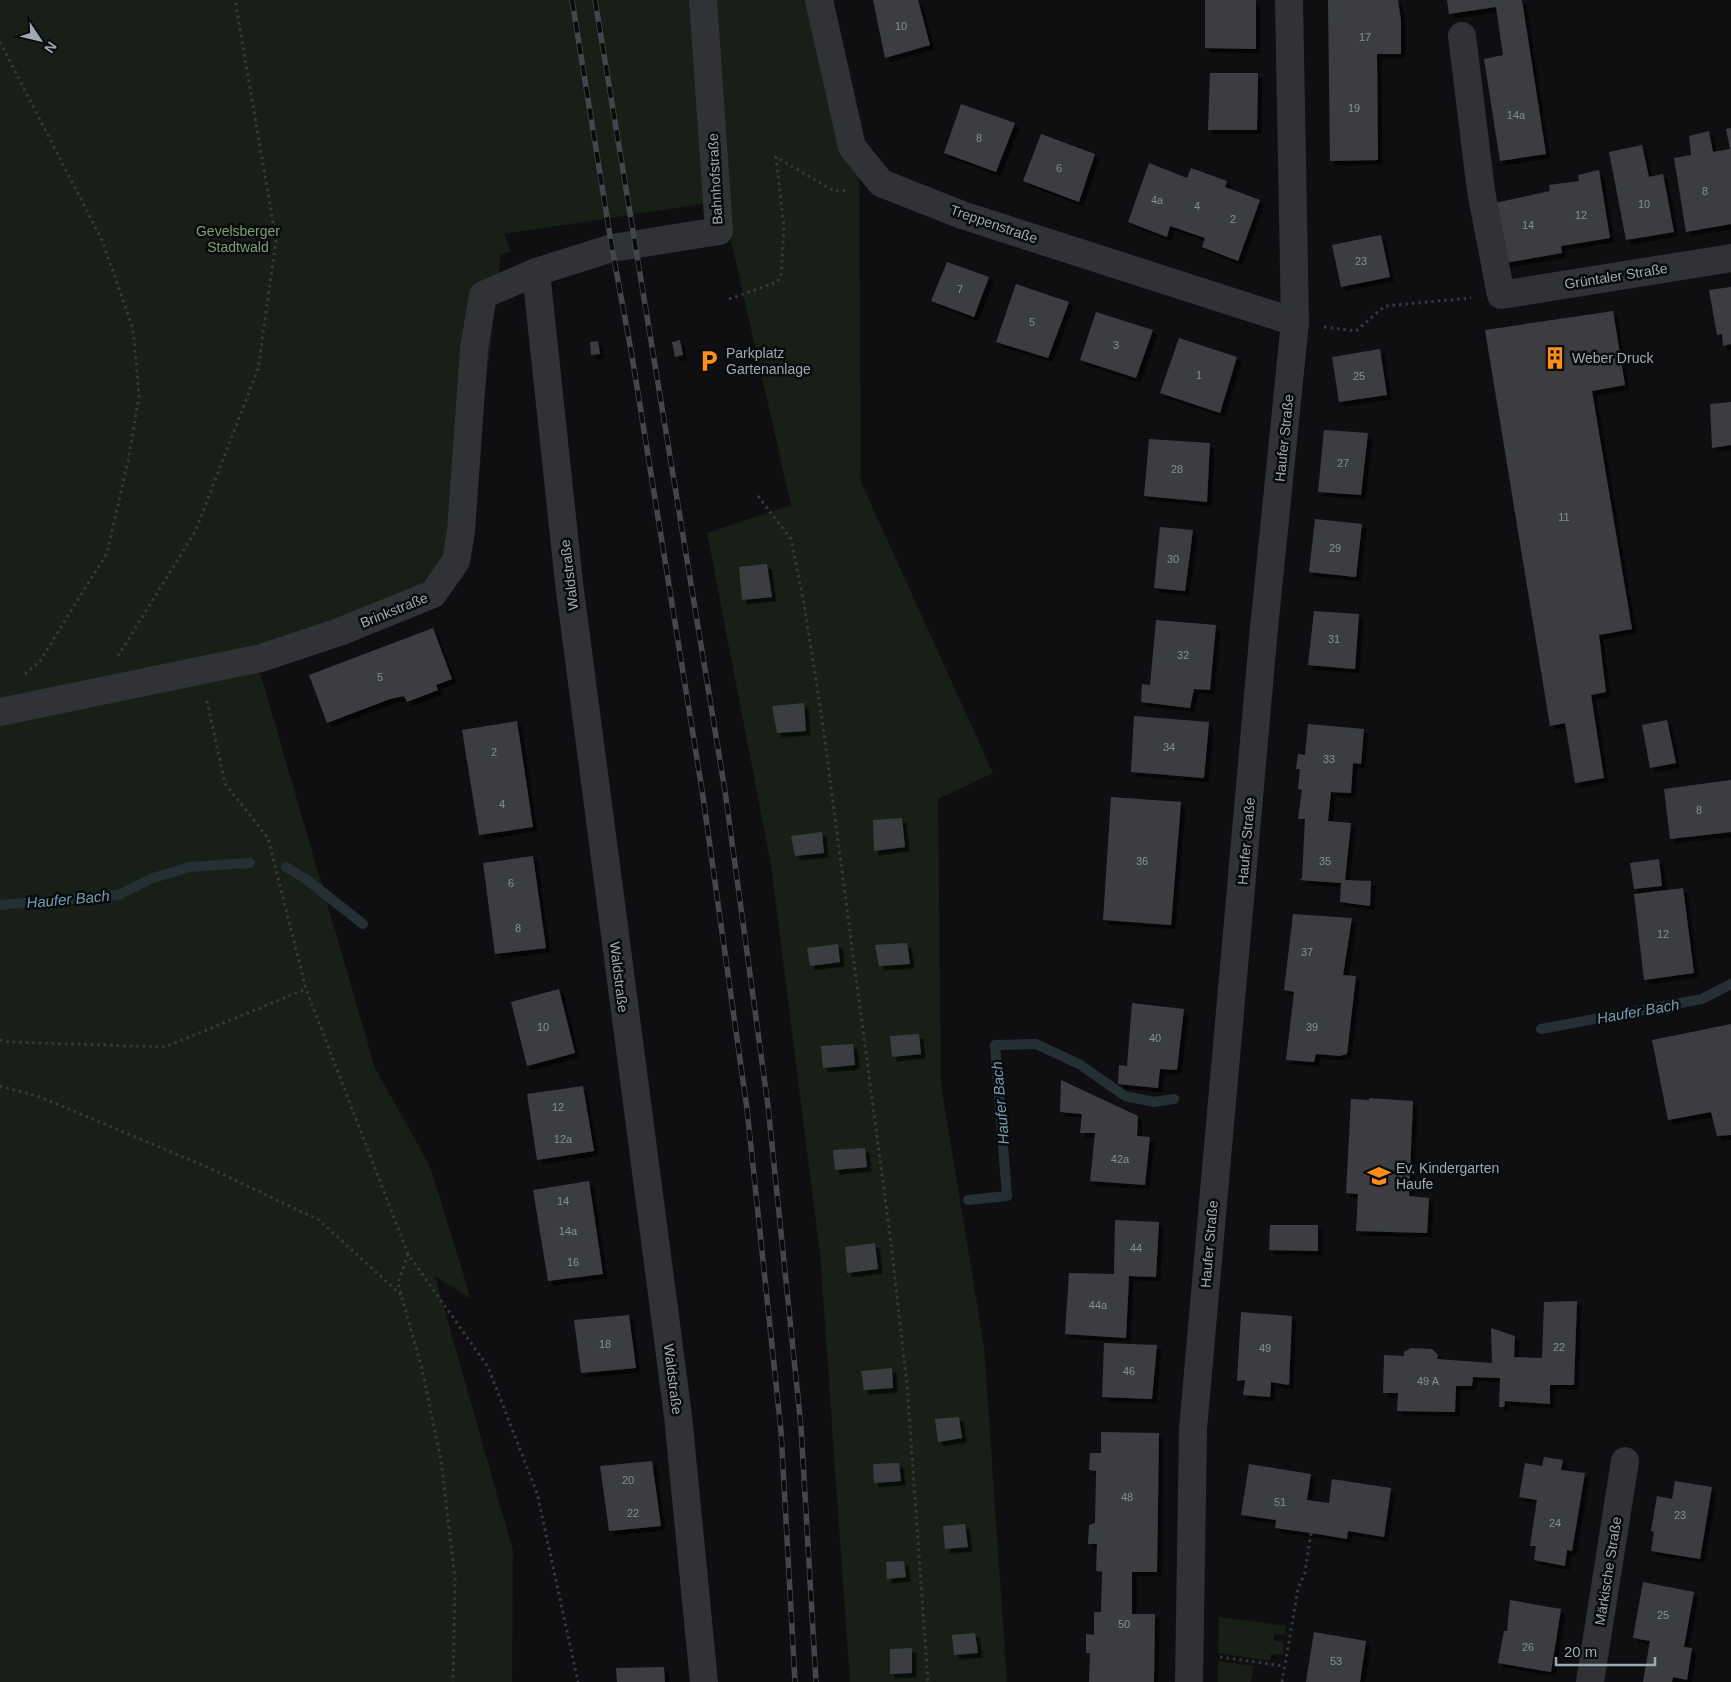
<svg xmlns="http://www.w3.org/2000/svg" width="1731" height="1682" font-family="Arial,sans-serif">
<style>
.green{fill:#171f17}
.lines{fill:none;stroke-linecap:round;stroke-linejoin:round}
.stream{stroke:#253035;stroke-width:10}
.building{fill:#3b3e41;filter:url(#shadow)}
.path{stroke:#36393d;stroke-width:3;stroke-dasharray:2.5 4;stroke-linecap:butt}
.minor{stroke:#303236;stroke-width:28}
.rail-casing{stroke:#43464b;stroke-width:5.5}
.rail{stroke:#0a0b0c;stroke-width:4;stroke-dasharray:11;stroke-linecap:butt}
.labels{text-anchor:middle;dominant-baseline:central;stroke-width:5;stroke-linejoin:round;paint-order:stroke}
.number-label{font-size:11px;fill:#868e96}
.street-label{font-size:14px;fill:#9fa8b3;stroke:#0a0b0c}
.park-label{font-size:14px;fill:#78a074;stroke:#0a0b0c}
.poi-label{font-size:14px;fill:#9fa8b3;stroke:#0a0b0c;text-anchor:start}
.water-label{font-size:15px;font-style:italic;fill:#729eb2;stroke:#0a0b0c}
</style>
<defs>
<filter id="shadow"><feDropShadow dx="4.5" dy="4.5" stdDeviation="0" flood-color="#0009"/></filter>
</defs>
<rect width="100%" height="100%" fill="#0f0f11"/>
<g class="green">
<polygon points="0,0 822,0 859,156 861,482 993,773 938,799 941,1085 984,1346 1007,1682 850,1682 820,1254 771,865 707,533 791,505 722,201 504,234 511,252 501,254 465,561 428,587 255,655 375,1068 430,1166 471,1299 435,1276 513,1551 512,1682 0,1682"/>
<polygon points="1219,1617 1287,1626 1284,1635 1274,1634 1274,1640 1284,1642 1283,1655 1271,1654 1270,1661 1218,1653"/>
<polygon points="1218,1661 1254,1666 1251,1682 1218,1682"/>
</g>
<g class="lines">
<g class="stream">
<polyline points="286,867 306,879 363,924"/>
<polyline points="0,905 118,895 153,878 190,867 250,863"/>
<polyline points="1541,1029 1702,999 1731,984"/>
<polyline points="968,1200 1007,1196 995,1045 1036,1044 1079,1064 1125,1096 1154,1102 1174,1099"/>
</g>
</g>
<g class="building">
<polygon points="873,0 918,0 930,45 885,58"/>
<polygon points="1205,0 1256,0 1256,49 1205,48"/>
<polygon points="1328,0 1398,0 1401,21 1401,54 1377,54 1378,160 1330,161"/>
<polygon points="1447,0 1522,0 1546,154 1500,161 1484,59 1503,55 1496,7 1449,14"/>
<polygon points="1210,73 1258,73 1257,130 1208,130"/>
<polygon points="961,104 1015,123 996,172 944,153"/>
<polygon points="1731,128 1731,224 1686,232 1674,158 1691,155 1689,136 1709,131 1713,152 1730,149 1726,129"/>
<polygon points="1041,134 1095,154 1079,202 1023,181"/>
<polygon points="1642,145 1649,177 1663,174 1674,232 1626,240 1609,152"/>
<polygon points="1149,163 1187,178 1191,168 1227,181 1225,187 1260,200 1238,261 1202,247 1205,238 1170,226 1167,237 1128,222"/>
<polygon points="1599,170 1610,238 1561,246 1562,253 1505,263 1495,203 1550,191 1549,185 1579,181 1578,175"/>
<polygon points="1381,235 1390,277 1341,287 1332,245"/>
<polygon points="947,262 989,277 974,317 931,301"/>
<polygon points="1016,284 1069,302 1048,358 996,342"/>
<polygon points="1731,287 1731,344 1723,346 1722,334 1717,335 1709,290"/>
<polygon points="1613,311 1625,385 1592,391 1632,629 1599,635 1606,692 1591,695 1604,778 1575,783 1565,723 1550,726 1485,330"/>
<polygon points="1096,312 1153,330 1136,378 1080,360"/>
<polygon points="1179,338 1237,357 1220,413 1160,393"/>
<polygon points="680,340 683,355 675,357 672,342"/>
<polygon points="598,341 600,354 591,355 590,342"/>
<polygon points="1380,349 1387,395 1339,402 1332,357"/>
<polygon points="1731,402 1731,445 1712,448 1710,404"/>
<polygon points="1324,430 1368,433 1361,495 1318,492"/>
<polygon points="1149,439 1210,443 1207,502 1144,496"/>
<polygon points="1315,519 1362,524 1356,577 1309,572"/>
<polygon points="1160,527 1193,530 1185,591 1154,588"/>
<polygon points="767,564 772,597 742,600 739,567"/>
<polygon points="1314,611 1359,614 1355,669 1308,665"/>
<polygon points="1156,620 1216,625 1210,690 1194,689 1190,708 1141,702 1142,684 1150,685"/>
<polygon points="433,628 452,679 436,685 438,690 407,702 404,696 390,699 327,723 309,675"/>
<polygon points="804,703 806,731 777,733 772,706"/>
<polygon points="1134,716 1209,722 1204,778 1131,772"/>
<polygon points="1667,720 1676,763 1650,768 1642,725"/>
<polygon points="517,721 533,827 479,835 462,730"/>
<polygon points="1308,724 1364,729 1361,764 1353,763 1351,793 1331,792 1328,821 1351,823 1345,880 1371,881 1370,906 1340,902 1341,883 1299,880 1302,878 1305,819 1298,819 1302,790 1298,789 1300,769 1296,769 1298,754 1305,755"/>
<polygon points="1731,780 1731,832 1670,839 1664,789"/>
<polygon points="1111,797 1181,802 1171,925 1103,920"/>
<polygon points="902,818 905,847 874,851 873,820"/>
<polygon points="822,832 824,853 795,856 791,836"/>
<polygon points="533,856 546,948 495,954 483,863"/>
<polygon points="1659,859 1662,886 1634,889 1630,863"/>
<polygon points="1683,888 1694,973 1644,980 1634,894"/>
<polygon points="1293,914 1352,918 1343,975 1356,976 1347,1054 1340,1056 1316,1054 1314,1062 1286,1060 1294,992 1284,990"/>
<polygon points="907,943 910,964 879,966 875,945"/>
<polygon points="838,944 840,962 810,966 807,948"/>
<polygon points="559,989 575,1053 527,1066 511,1002"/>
<polygon points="1132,1003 1184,1009 1177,1070 1160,1069 1158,1088 1118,1084 1119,1065 1127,1066"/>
<polygon points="1731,1024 1731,1135 1717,1136 1711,1112 1668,1120 1652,1040"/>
<polygon points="919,1034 921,1054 892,1057 890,1036"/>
<polygon points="853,1044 855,1065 823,1068 821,1046"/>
<polygon points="1061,1080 1138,1116 1137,1136 1150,1137 1145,1185 1090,1181 1095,1133 1080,1133 1082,1114 1060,1112"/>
<polygon points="583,1086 594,1151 537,1160 527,1094"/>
<polygon points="1369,1098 1413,1101 1409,1196 1429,1198 1427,1233 1356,1231 1358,1194 1346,1193 1351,1099 1369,1100"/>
<polygon points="865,1148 867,1167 835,1170 833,1150"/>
<polygon points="589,1181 603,1274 548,1281 533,1190"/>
<polygon points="1115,1220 1159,1222 1156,1277 1129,1276 1126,1338 1065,1334 1069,1273 1114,1274"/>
<polygon points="1270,1225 1318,1225 1318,1251 1269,1250"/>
<polygon points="875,1243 878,1269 847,1273 845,1247"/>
<polygon points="1577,1301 1574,1385 1550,1385 1550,1404 1505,1401 1504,1407 1499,1407 1500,1378 1473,1377 1472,1386 1456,1386 1455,1412 1397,1411 1398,1393 1383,1393 1384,1355 1404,1356 1404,1352 1411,1348 1432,1349 1438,1355 1437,1359 1492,1363 1491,1328 1515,1336 1514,1357 1542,1358 1544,1302"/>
<polygon points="1241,1312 1292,1316 1289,1385 1271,1382 1270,1397 1243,1395 1245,1380 1237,1381"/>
<polygon points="629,1315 636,1368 581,1373 574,1320"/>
<polygon points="1104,1343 1157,1345 1152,1399 1102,1397"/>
<polygon points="892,1368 893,1388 864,1390 861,1371"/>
<polygon points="959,1417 962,1438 938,1442 935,1419"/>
<polygon points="1101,1432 1159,1433 1157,1572 1132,1572 1132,1614 1155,1614 1154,1682 1089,1682 1090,1653 1086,1653 1086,1634 1094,1635 1094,1612 1101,1612 1102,1572 1096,1571 1097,1544 1088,1544 1089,1525 1095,1523 1096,1471 1089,1470 1090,1453 1101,1453"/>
<polygon points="1544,1457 1563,1460 1561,1470 1585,1473 1572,1551 1567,1550 1565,1566 1534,1560 1536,1546 1530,1546 1537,1500 1519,1497 1525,1463 1542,1466"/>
<polygon points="652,1461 661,1526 609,1531 600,1466"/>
<polygon points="899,1463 901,1481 874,1483 873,1464"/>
<polygon points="1249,1464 1311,1474 1307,1500 1329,1503 1332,1479 1391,1488 1384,1537 1348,1531 1347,1539 1311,1533 1275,1528 1276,1520 1241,1515"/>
<polygon points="1675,1481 1712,1487 1700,1559 1651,1551 1654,1532 1651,1531 1657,1496 1672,1499"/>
<polygon points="965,1524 968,1547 945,1549 943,1526"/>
<polygon points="904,1561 906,1577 887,1579 886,1562"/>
<polygon points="1643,1582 1694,1592 1684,1647 1692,1648 1687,1680 1673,1677 1672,1682 1643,1682 1650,1641 1633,1638"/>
<polygon points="1510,1600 1561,1609 1551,1672 1498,1663 1504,1631 1507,1631"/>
<polygon points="1314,1632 1366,1641 1360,1682 1306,1682"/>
<polygon points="975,1633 978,1653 954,1655 952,1635"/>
<polygon points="912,1648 912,1673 890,1674 890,1649"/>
<polygon points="664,1667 665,1682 617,1682 616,1668"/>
</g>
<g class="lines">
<g class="path">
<polyline points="0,42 102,240 133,329 139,396 128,461 107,553 40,661 25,674"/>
<polyline points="729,299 777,282 781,276 784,227 776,157 834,191 848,190"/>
<polyline points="1324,327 1356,331 1385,306 1471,298"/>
<polyline points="758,496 791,539 804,603 822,719 891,1243 907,1385 928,1682"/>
<polyline points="118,656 195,532 258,369 276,240 235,0"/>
<polyline points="207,701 225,784 268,838 306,989 408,1254 488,1367 537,1493 578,1682"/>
<polyline points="0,1040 9,1042 165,1047 306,989"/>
<polyline points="0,1086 40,1097 207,1167 319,1220 401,1295"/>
<polyline points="408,1254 398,1284 422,1369 441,1460 455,1578 453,1682"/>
<polyline points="1220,1657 1284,1666"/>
<polyline points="1282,1682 1298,1589 1305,1572 1311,1533"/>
</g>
<g class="minor">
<polyline points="819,0 852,147 881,183 962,215 1295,322"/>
<polyline points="1462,36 1481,191 1501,295 1731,258"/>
<polyline points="536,272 569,583 678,1416 704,1682"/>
<polyline points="0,712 261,658 339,632 433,594 456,561 461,531 474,349 483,295 536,272 612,248 719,231 703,0"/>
<polyline points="1189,1682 1193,1429 1264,628 1295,322 1289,0"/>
<polyline points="1590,1682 1625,1461"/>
</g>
<defs>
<g id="rail">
<polyline points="572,0 612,248 632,356 702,790 747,1109 781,1431 795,1682"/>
<polyline points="595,0 725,791 768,1106 801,1427 816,1682"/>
</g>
</defs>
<use href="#rail" class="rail-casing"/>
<use href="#rail" class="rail"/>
</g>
<defs>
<symbol id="building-bare" viewBox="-9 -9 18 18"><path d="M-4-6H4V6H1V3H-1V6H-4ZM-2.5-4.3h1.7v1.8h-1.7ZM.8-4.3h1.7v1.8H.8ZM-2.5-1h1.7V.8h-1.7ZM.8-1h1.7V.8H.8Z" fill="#ff8d19" stroke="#0a0b0c" stroke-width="2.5" paint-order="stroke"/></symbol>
<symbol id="parking-bare" viewBox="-9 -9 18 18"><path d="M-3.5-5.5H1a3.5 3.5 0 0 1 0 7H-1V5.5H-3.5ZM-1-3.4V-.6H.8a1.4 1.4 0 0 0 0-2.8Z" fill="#ff8d19" stroke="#0a0b0c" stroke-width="2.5" paint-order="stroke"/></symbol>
<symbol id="school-bare" viewBox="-9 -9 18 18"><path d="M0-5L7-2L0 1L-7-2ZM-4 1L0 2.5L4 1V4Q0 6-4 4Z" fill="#ff8d19" stroke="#0a0b0c" stroke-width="2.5" paint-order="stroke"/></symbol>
</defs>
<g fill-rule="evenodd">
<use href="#building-bare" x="1539" y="342" width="32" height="32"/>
<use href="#parking-bare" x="693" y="345" width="32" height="32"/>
<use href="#school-bare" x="1363" y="1160" width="32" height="32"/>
</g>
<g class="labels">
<g class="number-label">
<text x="901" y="26">10</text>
<text x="1365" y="37">17</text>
<text x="1354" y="108">19</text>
<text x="1516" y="115">14a</text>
<text x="979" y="138">8</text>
<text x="1059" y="168">6</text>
<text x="1705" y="191">8</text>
<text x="1157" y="200">4a</text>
<text x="1644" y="204">10</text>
<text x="1197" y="206">4</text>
<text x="1581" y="215">12</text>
<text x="1233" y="219">2</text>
<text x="1528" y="225">14</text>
<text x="1361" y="261">23</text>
<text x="960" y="289">7</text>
<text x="1032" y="322">5</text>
<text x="1116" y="345">3</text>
<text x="1199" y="375">1</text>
<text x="1359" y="376">25</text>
<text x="1343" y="463">27</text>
<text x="1177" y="469">28</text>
<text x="1564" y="517">11</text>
<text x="1335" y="548">29</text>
<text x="1173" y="559">30</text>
<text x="1334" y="639">31</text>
<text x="1183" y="655">32</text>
<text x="380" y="677">5</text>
<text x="1169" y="747">34</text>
<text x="494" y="752">2</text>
<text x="1329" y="759">33</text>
<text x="502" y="804">4</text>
<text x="1699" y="810">8</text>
<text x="1142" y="861">36</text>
<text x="1325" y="861">35</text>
<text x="511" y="883">6</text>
<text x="518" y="928">8</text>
<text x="1663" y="934">12</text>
<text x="1307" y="952">37</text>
<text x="543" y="1027">10</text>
<text x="1312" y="1027">39</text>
<text x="1155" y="1038">40</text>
<text x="558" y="1107">12</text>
<text x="563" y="1139">12a</text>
<text x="1120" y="1159">42a</text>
<text x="563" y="1201">14</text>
<text x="568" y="1231">14a</text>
<text x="1136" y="1248">44</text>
<text x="573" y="1262">16</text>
<text x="1098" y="1305">44a</text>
<text x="605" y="1344">18</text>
<text x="1559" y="1347">22</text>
<text x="1265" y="1348">49</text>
<text x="1129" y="1371">46</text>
<text x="1428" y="1381">49 A</text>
<text x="628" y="1480">20</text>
<text x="1127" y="1497">48</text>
<text x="1280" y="1502">51</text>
<text x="633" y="1513">22</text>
<text x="1680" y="1515">23</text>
<text x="1555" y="1523">24</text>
<text x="1663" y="1615">25</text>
<text x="1124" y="1624">50</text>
<text x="1528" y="1647">26</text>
<text x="1336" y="1661">53</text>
</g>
<g class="street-label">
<text transform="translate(715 179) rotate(-93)">Bahnhofstraße</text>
<text transform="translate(994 224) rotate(19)">Treppenstraße</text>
<text transform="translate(1616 276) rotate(-9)">Grüntaler Straße</text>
<text transform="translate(1284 438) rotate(-84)">Haufer Straße</text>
<text transform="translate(569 575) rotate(-97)">Waldstraße</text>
<text transform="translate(394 610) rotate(-22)">Brinkstraße</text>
<text transform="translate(1246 841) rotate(-85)">Haufer Straße</text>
<text transform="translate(619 977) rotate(83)">Waldstraße</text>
<text transform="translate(1209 1244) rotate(-85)">Haufer Straße</text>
<text transform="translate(673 1379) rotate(83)">Waldstraße</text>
<text transform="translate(1608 1571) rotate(-81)">Märkische Straße</text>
</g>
<g class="park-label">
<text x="238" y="231">Gevelsberger<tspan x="238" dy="16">Stadtwald</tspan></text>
</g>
<g class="poi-label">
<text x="726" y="353">Parkplatz<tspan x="726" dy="16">Gartenanlage</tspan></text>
<text x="1572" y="358">Weber Druck</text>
<text x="1396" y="1168">Ev. Kindergarten<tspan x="1396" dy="16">Haufe</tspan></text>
</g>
<g class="water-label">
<text transform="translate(68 899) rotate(-5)">Haufer Bach</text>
<text transform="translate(1638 1011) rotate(-10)">Haufer Bach</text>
<text transform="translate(1000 1103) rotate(-95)">Haufer Bach</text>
</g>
</g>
<g transform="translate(40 40) rotate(125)" stroke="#0a0b0c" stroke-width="4" paint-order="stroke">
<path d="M0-4L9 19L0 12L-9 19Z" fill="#9fa8b3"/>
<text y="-8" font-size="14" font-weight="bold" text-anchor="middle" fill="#9fa8b3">N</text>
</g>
<path d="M1556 1657v8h99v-8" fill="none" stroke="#9fa8b3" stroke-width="2.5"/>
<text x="1564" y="1657" font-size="15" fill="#9fa8b3" stroke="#0a0b0c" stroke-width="4" paint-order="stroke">20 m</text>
</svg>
